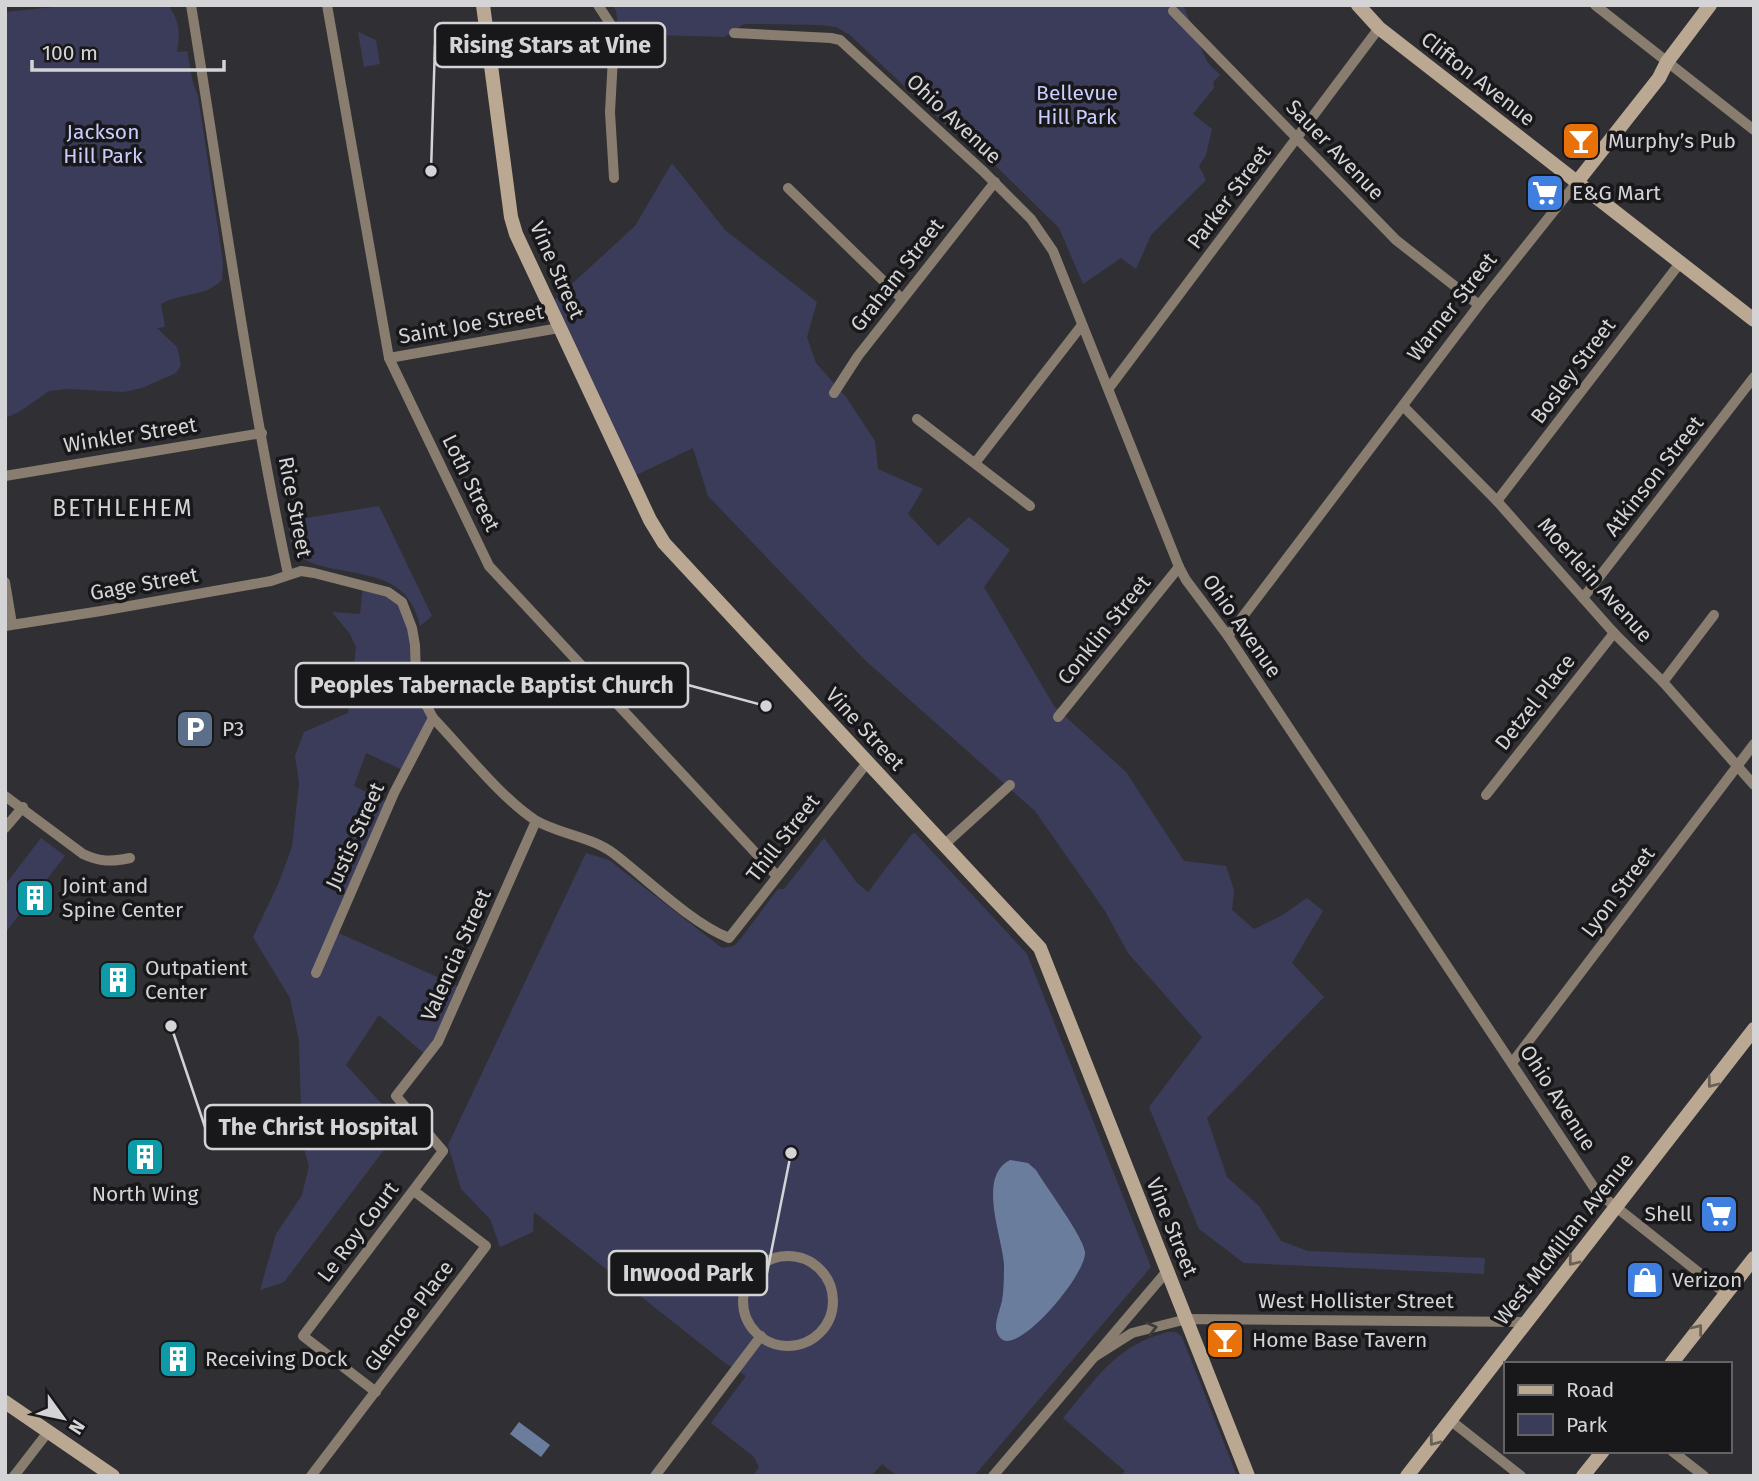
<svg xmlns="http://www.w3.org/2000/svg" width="1759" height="1481" font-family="'Fira Sans',sans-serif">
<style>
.green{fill:#3b3c5a}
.water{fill:#6a7d9d}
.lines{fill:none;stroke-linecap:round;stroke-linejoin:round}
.street{stroke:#887d6f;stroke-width:10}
.secondary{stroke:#baa892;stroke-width:14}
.oneway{stroke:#696056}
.oneway2{stroke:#3f3b38}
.labels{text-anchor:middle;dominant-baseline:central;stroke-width:7;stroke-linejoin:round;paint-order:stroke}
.street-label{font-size:21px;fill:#d4d4d6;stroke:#18181a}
.park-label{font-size:21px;fill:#cacdfd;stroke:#18181a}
.poi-label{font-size:21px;fill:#d4d4d6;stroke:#18181a;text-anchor:start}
.neighbourhood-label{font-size:23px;letter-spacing:2px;fill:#d4d4d6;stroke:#18181a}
.leader{fill:none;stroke:#d4d4d6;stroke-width:2.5}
.callout-dot{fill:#d4d4d6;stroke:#18181a;stroke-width:2.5}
.callout{fill:#18181a;stroke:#d4d4d6;stroke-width:2.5}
.callout-label{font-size:23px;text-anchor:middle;font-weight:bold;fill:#d4d4d6}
</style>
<rect width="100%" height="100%" fill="#303034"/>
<g class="green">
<path d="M74,5H168C180,22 180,32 177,52L187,51L193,83L198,96L223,262L222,280C204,298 181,292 161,304L165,327L157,328L177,347L181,365L176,373L142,388L124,392L68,389L49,391L19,412L5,418V12Z"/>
<polygon points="612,5 1183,5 1207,62 1220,75 1213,82 1214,88 1193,114 1212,129 1206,155 1199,166 1206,180 1151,235 1136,269 1121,258 1083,284 1059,228 957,128 951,130 850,35 836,27 821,25 759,24 744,24 724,37 619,34 616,11"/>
<polygon points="358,32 376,40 380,64 364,67"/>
<polygon points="672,163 725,230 817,302 807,337 816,363 846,397 875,441 878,469 923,489 908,514 938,546 969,517 1010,550 984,587 1054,706 1126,772 1184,861 1226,866 1234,890 1232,910 1254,929 1281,916 1307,898 1323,911 1292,963 1324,997 1207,1118 1227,1177 1259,1206 1281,1241 1308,1251 1485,1258 1484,1274 1244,1263 1199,1229 1149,1107 1202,1037 1128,953 1105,911 1035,811 866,661 708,496 693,448 630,478 549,305 635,226"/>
<path d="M379,506L432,616L420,626C409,575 369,577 326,567C313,564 300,560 293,548C289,541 289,529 288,521Z"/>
<polygon points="363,586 388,592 406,610 416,678 433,718 405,771 366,753 354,786 389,803 334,931 462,988 427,1056 379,1015 346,1065 402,1126 284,1282 260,1290 276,1234 302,1195 309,1166 302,1142 299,1041 290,998 253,937 279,882 292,847 299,783 295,756 304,732 348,713 356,647 350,634 332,612 360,614"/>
<polygon points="915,833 1027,954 1151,1267 974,1476 897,1476 882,1464 871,1476 753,1476 759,1467 754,1457 711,1423 746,1376 725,1363 534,1212 533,1232 500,1247 490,1219 461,1189 448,1145 586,853 609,860 722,948 734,946 742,937 778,889 784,889 824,838 857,883 868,892 912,834"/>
<polygon points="41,838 65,856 5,933 5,885"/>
<path d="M1168,1332H1176L1182,1337L1237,1476H1121L1125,1471L1063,1418C1096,1379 1116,1345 1168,1332Z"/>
</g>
<g class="water">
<path d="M1010,1160L1028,1163L1036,1170C1046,1187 1083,1236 1085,1252C1087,1273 1023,1350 1003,1340C999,1338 996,1332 996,1327C996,1319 1000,1309 1002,1301C1004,1289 1004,1276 1004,1264C1002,1236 977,1176 1010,1160Z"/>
<polygon points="519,1422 550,1445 541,1457 510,1434"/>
</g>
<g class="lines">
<g class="street">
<path d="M191,5C222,195 248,386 288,574"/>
<polyline points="327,5 389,358 489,566 777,876"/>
<polyline points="598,5 611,25 614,39 610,112 614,178"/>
<polyline points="1595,5 1754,130"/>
<polyline points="1173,11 1396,240 1479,305"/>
<polyline points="734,33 831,38 840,40 984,172 1031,219 1053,251 1179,567 1186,580 1228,636 1597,1192 1726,1294"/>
<polyline points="788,188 902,299"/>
<polyline points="389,358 559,328"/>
<polyline points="1109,388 1379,28"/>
<polyline points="834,393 858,356 995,182"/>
<polyline points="1403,406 1497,501 1614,633 1663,682 1754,785"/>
<polyline points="917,419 1030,506"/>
<polyline points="975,463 1082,325"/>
<polyline points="5,476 262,433"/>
<polyline points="1497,501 1680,263"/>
<polyline points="5,582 12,624"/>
<polyline points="1583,598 1754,377"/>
<path d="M5,626L101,611L271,581L301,571L314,573L388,592L402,602L412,628L415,645L416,678L420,693L433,718C462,748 501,798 535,820C558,834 590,836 613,853C646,878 691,923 729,938L867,763"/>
<polyline points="1228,636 1479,305 1577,182"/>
<polyline points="1663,682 1714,615"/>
<polyline points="1058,717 1179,567"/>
<polyline points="1486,795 1614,633"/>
<path d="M5,796L83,854C100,862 112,862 130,858"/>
<polyline points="5,828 23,807"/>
<polyline points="945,844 1010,785"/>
<polyline points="316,973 394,793 433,718"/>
<polyline points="1512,1063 1754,744"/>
<circle cx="788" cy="1301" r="45"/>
<polyline points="1094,1357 1132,1333 1187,1319 1526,1322"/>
<polyline points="376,1392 303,1336 443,1151 396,1096 438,1042 536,821"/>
<polyline points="1450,1420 1521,1476"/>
<polyline points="1672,1451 1704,1476"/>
<polyline points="14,1476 48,1432"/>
<polyline points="311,1476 486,1246 414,1191"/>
<polyline points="655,1476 761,1336"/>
<polyline points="993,1476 1167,1271"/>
</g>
<g class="secondary">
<polyline points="483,5 511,217 516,234 650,520 664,543 1040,948 1248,1476"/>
<polyline points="1358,5 1379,28 1754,320"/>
<polyline points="1577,182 1659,78 1667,62 1710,5"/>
<polyline points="1671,1364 1754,1258"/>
<polyline points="5,1402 113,1476"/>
<polyline points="1407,1476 1754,1029"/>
<polyline points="1583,1476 1603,1451"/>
</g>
</g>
<defs><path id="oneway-chevron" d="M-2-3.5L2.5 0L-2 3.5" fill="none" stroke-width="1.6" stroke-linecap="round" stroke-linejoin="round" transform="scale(1.75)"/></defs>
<g class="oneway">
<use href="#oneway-chevron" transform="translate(1712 1083) rotate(128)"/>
<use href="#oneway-chevron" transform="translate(1573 1261) rotate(128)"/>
<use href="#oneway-chevron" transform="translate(1698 1329) rotate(-52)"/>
<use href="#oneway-chevron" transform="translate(1434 1441) rotate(127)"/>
</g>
<use class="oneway2" href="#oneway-chevron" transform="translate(1152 1328) rotate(-14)"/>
<defs>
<symbol id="bar-square" viewBox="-11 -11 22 22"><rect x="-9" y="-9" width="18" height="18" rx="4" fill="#e8710a" stroke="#18181a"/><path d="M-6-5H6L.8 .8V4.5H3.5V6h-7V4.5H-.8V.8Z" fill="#fff"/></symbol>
<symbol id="supermarket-square" viewBox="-11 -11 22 22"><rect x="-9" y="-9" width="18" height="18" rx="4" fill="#3f7fe0" stroke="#18181a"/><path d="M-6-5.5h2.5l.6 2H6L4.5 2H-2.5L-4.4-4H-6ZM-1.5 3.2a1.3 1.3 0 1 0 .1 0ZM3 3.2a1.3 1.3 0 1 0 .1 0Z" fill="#fff"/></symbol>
<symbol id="parking-square" viewBox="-11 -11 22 22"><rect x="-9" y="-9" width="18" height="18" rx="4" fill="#5c6f8a" stroke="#18181a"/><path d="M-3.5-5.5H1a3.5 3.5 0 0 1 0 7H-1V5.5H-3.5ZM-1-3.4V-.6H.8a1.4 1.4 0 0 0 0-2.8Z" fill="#fff"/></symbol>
<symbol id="building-square" viewBox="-11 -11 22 22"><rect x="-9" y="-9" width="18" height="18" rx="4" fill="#0f9aa8" stroke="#18181a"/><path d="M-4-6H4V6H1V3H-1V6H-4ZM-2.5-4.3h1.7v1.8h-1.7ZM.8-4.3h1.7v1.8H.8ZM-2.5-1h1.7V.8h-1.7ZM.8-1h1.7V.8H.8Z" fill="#fff"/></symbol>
<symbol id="shop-square" viewBox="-11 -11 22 22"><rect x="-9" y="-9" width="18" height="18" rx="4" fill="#3f7fe0" stroke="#18181a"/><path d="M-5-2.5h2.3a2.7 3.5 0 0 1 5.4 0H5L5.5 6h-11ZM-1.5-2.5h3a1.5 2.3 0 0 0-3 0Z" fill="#fff"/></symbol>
</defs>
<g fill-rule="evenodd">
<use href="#bar-square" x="1559" y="119" width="44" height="44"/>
<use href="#supermarket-square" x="1523" y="171" width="44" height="44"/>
<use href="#parking-square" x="173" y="707" width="44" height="44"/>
<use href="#building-square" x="13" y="876" width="44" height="44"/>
<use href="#building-square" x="96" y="958" width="44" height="44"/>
<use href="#building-square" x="123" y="1135" width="44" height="44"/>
<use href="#supermarket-square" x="1697" y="1192" width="44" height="44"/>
<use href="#shop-square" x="1623" y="1258" width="44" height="44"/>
<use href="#bar-square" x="1203" y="1318" width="44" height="44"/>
<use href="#building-square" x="156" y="1337" width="44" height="44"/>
</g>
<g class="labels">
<g class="street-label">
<text transform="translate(1478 79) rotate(38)">Clifton Avenue</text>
<text transform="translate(954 119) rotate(43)">Ohio Avenue</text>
<text transform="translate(1335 150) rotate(46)">Sauer Avenue</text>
<text transform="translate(1229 197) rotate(-53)">Parker Street</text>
<text transform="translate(557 270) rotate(66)">Vine Street</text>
<text transform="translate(897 275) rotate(-52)">Graham Street</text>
<text transform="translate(1452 307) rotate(-52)">Warner Street</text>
<text transform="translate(471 324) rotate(-10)">Saint Joe Street</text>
<text transform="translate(1573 371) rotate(-53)">Bosley Street</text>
<text transform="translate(130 435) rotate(-9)">Winkler Street</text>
<text transform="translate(1654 476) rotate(-52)">Atkinson Street</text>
<text transform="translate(471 483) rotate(64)">Loth Street</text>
<text transform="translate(295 507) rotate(79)">Rice Street</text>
<text transform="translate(1595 580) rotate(48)">Moerlein Avenue</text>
<text transform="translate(144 584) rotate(-10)">Gage Street</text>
<text transform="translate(1242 626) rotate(55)">Ohio Avenue</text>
<text transform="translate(1104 630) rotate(-51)">Conklin Street</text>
<text transform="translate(1535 702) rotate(-52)">Detzel Place</text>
<text transform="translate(865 729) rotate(47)">Vine Street</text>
<text transform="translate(355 836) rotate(-66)">Justis Street</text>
<text transform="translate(783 838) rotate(-52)">Thill Street</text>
<text transform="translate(1618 892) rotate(-53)">Lyon Street</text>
<text transform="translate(456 955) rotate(-66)">Valencia Street</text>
<text transform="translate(1558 1098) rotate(57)">Ohio Avenue</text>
<text transform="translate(1172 1227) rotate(68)">Vine Street</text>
<text transform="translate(358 1232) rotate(-53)">Le Roy Court</text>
<text transform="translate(1564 1239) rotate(-52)">West McMillan Avenue</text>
<text x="1356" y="1301">West Hollister Street</text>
<text transform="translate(409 1316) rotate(-53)">Glencoe Place</text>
</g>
<g class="park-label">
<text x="1077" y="93">Bellevue<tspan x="1077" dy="24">Hill Park</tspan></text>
<text x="103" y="132">Jackson<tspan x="103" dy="24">Hill Park</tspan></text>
</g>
<g class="poi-label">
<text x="1608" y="141">Murphy’s Pub</text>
<text x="1572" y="193">E&amp;G Mart</text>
<text x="222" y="729">P3</text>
<text x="62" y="886">Joint and<tspan x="62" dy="24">Spine Center</tspan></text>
<text x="145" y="968">Outpatient<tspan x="145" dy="24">Center</tspan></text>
<text x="145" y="1194" text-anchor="middle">North Wing</text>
<text x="1692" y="1214" text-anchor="end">Shell</text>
<text x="1672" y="1280">Verizon</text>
<text x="1252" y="1340">Home Base Tavern</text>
<text x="205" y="1359">Receiving Dock</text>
</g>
<g class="neighbourhood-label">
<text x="123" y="508">BETHLEHEM</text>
</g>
</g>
<path class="leader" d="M431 171L435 45M766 706L688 685M171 1026L205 1127M791 1153L767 1273"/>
<g class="callout-dot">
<circle cx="431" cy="171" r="7"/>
<circle cx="766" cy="706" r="7"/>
<circle cx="171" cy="1026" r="7"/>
<circle cx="791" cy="1153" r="7"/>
</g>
<g class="callout">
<rect x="435" y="23" width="230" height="44" rx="7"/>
<rect x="296" y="663" width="392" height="44" rx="7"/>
<rect x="205" y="1105" width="227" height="44" rx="7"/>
<rect x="609" y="1251" width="158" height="44" rx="7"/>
</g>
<g class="callout-label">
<text x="550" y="53">Rising Stars at Vine</text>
<text x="492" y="693">Peoples Tabernacle Baptist Church</text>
<text x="318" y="1135">The Christ Hospital</text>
<text x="688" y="1281">Inwood Park</text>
</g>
<rect width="1759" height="1481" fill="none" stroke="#d4d4d6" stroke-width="14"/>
<rect x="1504" y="1362" width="228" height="91" fill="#18181a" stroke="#636365" stroke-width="2"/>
<rect x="1518" y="1385" width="35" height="10" fill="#baa892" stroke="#636365" stroke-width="2"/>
<text x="1566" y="1397" font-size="21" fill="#d4d4d6">Road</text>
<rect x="1518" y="1414" width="35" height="21" fill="#3b3c5a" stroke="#636365" stroke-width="2"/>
<text x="1566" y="1432" font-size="21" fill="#d4d4d6">Park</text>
<g transform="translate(63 1418) rotate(123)" stroke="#18181a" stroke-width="5" paint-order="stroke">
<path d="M0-5L12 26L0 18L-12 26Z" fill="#d4d4d6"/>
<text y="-10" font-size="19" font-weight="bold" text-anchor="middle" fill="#d4d4d6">N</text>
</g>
<path d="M32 60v10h192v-10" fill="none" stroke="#d4d4d6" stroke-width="3.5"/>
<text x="42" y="60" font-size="21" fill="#d4d4d6" stroke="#18181a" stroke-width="5" paint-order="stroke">100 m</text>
</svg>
